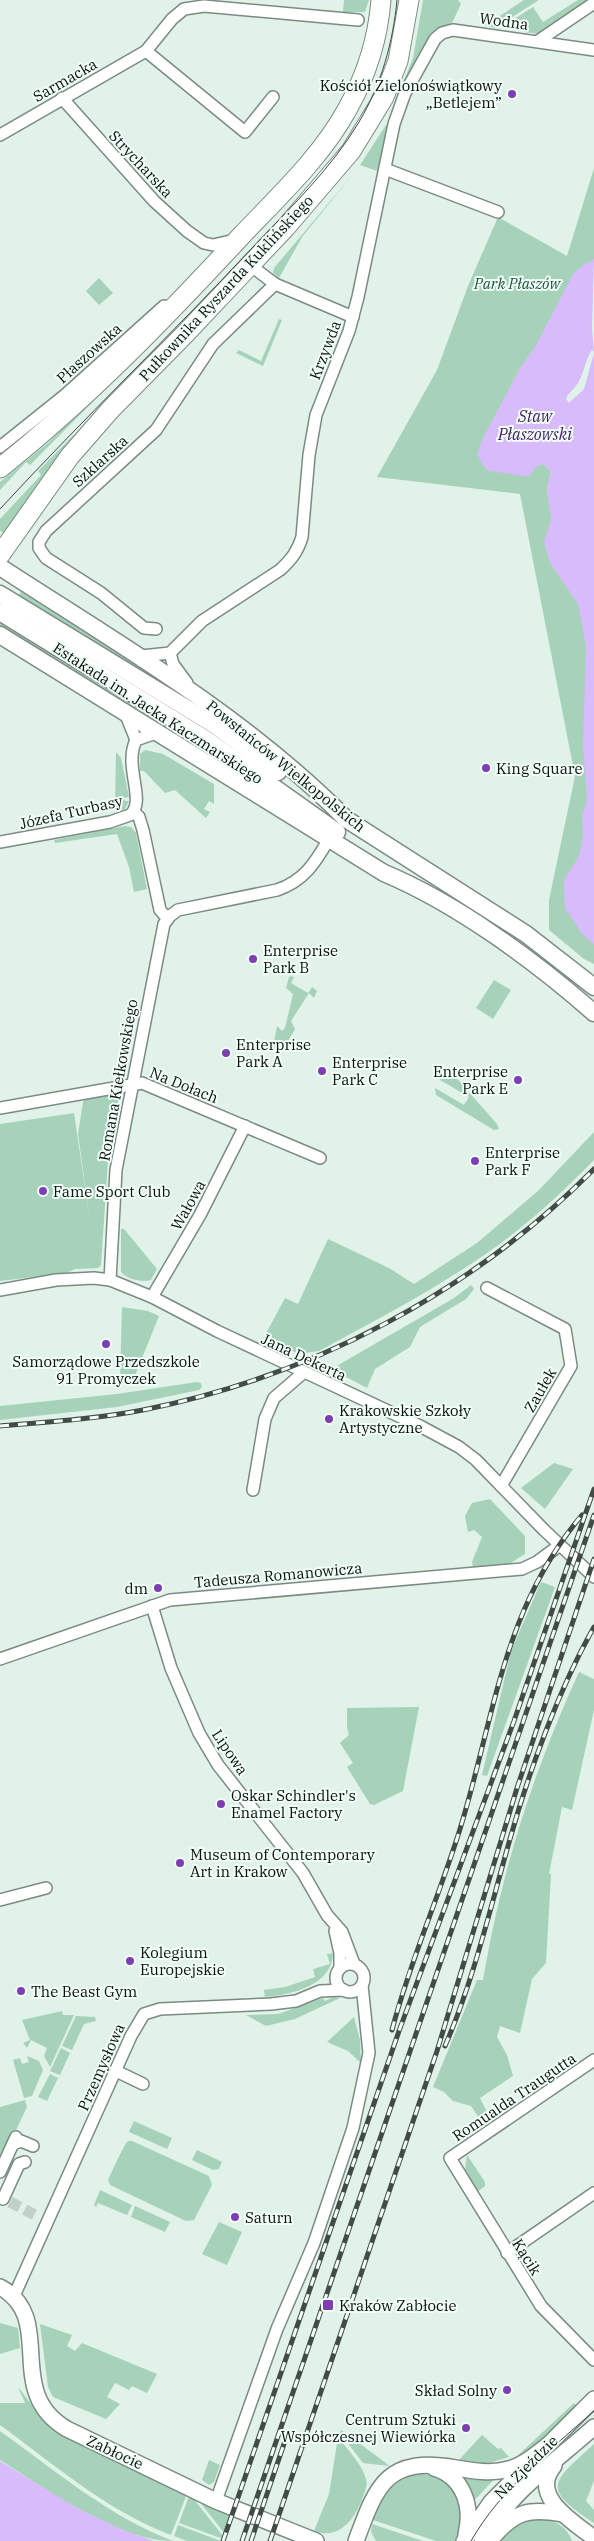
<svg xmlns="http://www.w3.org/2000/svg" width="594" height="2541" font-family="'IBM Plex Serif',serif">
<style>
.green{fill:#a6d2ba}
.water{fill:#d8bbfa}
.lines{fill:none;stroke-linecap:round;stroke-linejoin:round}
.minor-tunnel{stroke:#c1d0c8;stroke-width:11;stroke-dasharray:11 5.5;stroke-linecap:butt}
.minor-casing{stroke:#7b8b82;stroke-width:14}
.tertiary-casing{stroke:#7b8b82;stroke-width:18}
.secondary-casing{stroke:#7b8b82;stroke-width:19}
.primary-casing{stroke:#7b8b82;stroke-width:21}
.minor{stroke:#fff;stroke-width:11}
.tertiary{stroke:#fff;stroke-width:15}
.secondary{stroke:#fff;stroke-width:16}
.primary{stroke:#fff;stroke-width:19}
.tram{stroke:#424b46;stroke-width:1}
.rail-casing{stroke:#424b46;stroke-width:5}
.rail{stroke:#f1fef7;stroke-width:3;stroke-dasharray:9;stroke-linecap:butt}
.poi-dot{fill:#7e3eb3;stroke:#f1fef7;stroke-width:2}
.labels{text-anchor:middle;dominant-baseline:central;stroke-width:4;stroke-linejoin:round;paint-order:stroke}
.street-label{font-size:15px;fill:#0a100d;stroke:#f1fef7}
.poi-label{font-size:15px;fill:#0a100d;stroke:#f1fef7;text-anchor:start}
.park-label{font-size:15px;font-style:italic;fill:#185239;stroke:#f1fef7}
.water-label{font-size:16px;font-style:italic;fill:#421a62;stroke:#f1fef7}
</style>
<rect width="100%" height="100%" fill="#e1f2e9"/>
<g class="green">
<polygon points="344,0 369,0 365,12 343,12"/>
<path d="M400,0H402C392,109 326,175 254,251C204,306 157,352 105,406C67,445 37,490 6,534L0,531V519L41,475L38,471C112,396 186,322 257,246C294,207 335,169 362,122C383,84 394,43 400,0Z"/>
<polygon points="423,0 458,0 461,4 451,25 439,29 391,120 390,116 413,58"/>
<polygon points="524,0 539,0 495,28 482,24 498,17"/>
<polygon points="578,0 593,0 541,34 524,32 525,24 516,22 514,19 533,7 543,22"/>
<polygon points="371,76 177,317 30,465 26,462 0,490 0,482 48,443 128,364"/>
<polygon points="386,125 389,126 377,171 360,165"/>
<polygon points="594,168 594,261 543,464 551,471 547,489 552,519 554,568 594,608 594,964 584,959 549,930 549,900 575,776 520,494 377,477 437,370 468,286 498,217 567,256"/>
<polygon points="355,172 302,237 279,278 273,273 274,268"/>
<polygon points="99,278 113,293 99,305 86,291"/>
<polygon points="279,319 282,320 263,366 236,353 239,350 261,361"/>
<polygon points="21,592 116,652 151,670 212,717 151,676 19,595"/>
<polygon points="0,623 191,738 251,780 0,626"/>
<polygon points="145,750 163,754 214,784 214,804 209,801 204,809 210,812 206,818 175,790 165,793 144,771 140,771 140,754"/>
<polygon points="116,752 121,758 129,797 124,798 125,801 129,801 125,809 120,811 115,806"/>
<polygon points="125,826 131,827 136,833 147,889 134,892 129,867 117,834 55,843 54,840"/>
<polygon points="291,976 294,977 291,983 308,993 312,987 317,991 314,998 309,993 291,1021 295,1029 282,1051 278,1053 273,1047 277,1026 282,1031 285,1028 293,994 286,988 289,977"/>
<polygon points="494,980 511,990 493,1019 476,1008"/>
<polygon points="444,1071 452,1073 497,1124 499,1129 494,1130 436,1095 435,1088 464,1105 469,1097 440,1080 440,1074"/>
<polygon points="116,1093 119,1100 108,1160 101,1265 98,1268 75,1269 66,1273 0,1281 0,1124 74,1113 90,1221 78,1134 83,1102 85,1099"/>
<path d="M594,1132V1160C561,1194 526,1226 487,1253C434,1290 376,1320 319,1351L299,1354L263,1339L285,1298L298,1304L328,1239L389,1268L414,1284L477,1243L539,1190Z"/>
<path d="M121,1229H124L157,1269L151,1280C142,1283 127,1279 121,1272Z"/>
<polygon points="471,1285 474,1289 466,1299 420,1327 410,1347 375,1369 367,1388 335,1371 335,1367 454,1298"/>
<polygon points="122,1307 148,1311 159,1316 134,1378 120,1379"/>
<polygon points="197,1382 201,1383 202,1387 199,1390 117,1407 0,1420 0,1406 117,1394"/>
<polygon points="554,1463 573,1469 545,1509 521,1488"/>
<polygon points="490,1499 525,1536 525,1554 509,1564 473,1568 472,1562 482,1537 474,1530 468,1532 465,1516 472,1503"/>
<polygon points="541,1582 555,1587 487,1776 482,1775 511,1651"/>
<path d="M579,1672L594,1679V1710L572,1810L562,1807L549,1874H551L546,1963L532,1979L520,2033L500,2026L497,2037L507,2055L513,2076L480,2098L490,2118L482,2122L471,2106L453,2101L444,2092L433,2087L477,1980H483C502,1869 532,1775 579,1672Z"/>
<polygon points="419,1707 403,1791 374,1805 370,1804 347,1767 353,1763 340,1743 349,1735 347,1727 347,1708"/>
<path d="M333,1953C333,1985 291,1995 265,1997L264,1990L285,1987L315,1977L313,1969L330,1964L327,1954Z"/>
<polygon points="333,1997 340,1998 295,2019 266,2026 246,2015 278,2014 323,1998 325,2001"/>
<polygon points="62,2011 63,2015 74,2015 50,2067 44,2056 47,2048 31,2040 27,2048 23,2043 30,2040 22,2020"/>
<polygon points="76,2016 95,2017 96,2021 84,2024 72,2050 62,2046"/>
<polygon points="354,2017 360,2040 361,2063 348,2051 327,2042"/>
<polygon points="61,2048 70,2053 60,2075 50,2071"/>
<polygon points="27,2056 39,2061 43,2070 32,2096 24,2098 13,2060 20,2058 22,2064 29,2062"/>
<polygon points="50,2074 58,2078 47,2101 38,2097"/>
<polygon points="25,2100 27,2107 0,2164 0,2107"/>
<polygon points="134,2121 172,2138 167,2149 129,2132"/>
<path d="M128,2141H132L209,2176L212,2185L194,2220L186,2221L110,2185L108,2180C112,2172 123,2146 128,2141Z"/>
<polygon points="197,2150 222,2162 219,2169 213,2170 192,2160"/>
<polygon points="467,2155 485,2182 485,2186 477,2192 465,2169"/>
<polygon points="100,2190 132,2205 127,2215 98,2203 96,2207 94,2205"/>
<polygon points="135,2206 170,2222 165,2232 131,2217"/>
<polygon points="219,2222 242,2232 227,2265 202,2254"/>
<polygon points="0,2323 18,2328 20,2348 0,2354"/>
<polygon points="40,2324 72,2335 67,2346 75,2351 82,2343 157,2374 147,2393 132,2386 129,2390 115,2383 107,2397 120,2404 106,2419 53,2397 48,2387"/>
<path d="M18,2387L46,2423L60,2434L187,2494L171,2535C107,2511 55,2465 0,2425V2403H25Z"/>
<polygon points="574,2403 578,2407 536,2448 514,2459"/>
<polygon points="341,2430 386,2463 389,2466 363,2463 340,2433"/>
<path d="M0,2431C56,2471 108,2516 173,2541C118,2541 46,2489 0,2460Z"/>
<polygon points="482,2435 498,2449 501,2448 509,2457 489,2463 489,2466 458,2461"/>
<path d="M338,2437C347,2449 362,2464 366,2479C368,2485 365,2491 363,2497C356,2517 340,2541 314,2531L329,2494Z"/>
<path d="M594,2444V2481L586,2501L594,2510V2523C539,2487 553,2482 594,2444Z"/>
<polygon points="209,2460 220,2465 214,2482 209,2485 202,2480"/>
<polygon points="452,2470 498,2475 471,2504"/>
<path d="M421,2474C460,2477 467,2509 455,2541H436L373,2520C381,2496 394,2476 421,2474Z"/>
<polygon points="189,2496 193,2498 226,2540 179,2523"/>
<polygon points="199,2501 232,2515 225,2534"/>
<path d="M529,2519C548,2518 565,2522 572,2541H501L512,2529Z"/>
<polygon points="372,2524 423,2541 376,2541 371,2532"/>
<polygon points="178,2525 221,2541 187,2541 174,2536"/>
</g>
<g class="water">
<path d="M594,259L592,328L594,352L592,350C584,361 584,377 575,387C571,392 568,393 566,399L569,403L584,389L594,353V944L582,934L565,908L564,880L579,856L583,836L582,816L587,800L583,745L586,647L578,604L550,563L544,542L551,519L547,489L551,471L543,464L537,466L528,477L486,470L477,454L484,436L520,368L535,347L573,274L583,265Z"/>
<polygon points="0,2461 77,2508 123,2530 154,2541 0,2541"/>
</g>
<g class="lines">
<polyline class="minor-tunnel" points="10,2202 37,2216"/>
<defs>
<g id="minor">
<polyline points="538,41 594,3"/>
<polyline points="146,51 245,132 273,97"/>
<polyline points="62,98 154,201 187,231 204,243 213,245 235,240"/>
<polyline points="0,135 146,51 172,19 184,9 204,6 358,20"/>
<polyline points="385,169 498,212"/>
<polyline points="250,265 275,284 353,317"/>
<polyline points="0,447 65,395 164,306"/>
<polyline points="156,629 144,628 101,593 46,558 39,548 39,542 46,531 156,430 213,344 275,284"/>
<polyline points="170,653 173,664 187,683"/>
<path d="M141,656L170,653L202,621L280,570C291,560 298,551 302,537L309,455L316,415L349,331L358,297L394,124L405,93L435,39L442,33L453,30L594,50"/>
<polyline points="126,715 136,740"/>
<polyline points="134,812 139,817 143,830 160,910 167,918"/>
<path d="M0,842L110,822L130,815C147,801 123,767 136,740L156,733"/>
<polyline points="0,1108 142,1083 320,1158"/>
<path d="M110,1280L116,1170L164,924L170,916L178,910L277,890C304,881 315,863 329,839"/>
<polyline points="487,1288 565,1329 571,1366 501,1486"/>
<polyline points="0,1290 56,1280 94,1278 110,1280 152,1297 217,1331 420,1426 459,1447 476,1460 544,1530 594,1577"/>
<polyline points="152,1297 200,1215 245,1126"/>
<polyline points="253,1490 265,1419 274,1398 303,1373"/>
<polyline points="152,1606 171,1668 199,1733 218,1765 303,1873 327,1915 342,1932 354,1964"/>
<polyline points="0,1659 170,1600 522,1569 537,1562 560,1545"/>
<polyline points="0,1900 46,1888"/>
<polyline points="335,1931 340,1953 340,1968"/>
<circle cx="350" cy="1978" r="14"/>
<polyline points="594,2060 450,2158 541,2306 594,2360"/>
<polyline points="116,2071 143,2084"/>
<polyline points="13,2144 21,2141 33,2146"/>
<polyline points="0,2172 16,2137"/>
<polyline points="3,2199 19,2164 25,2162"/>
<polyline points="507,2253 594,2193"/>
<polyline points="14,2296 131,2036 144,2014 160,2009 271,2004 296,2001 320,1991 344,1990"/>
<polyline points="216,2501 277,2329 314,2243 353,2128 369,2053 362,1985"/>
</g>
<g id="tertiary">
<path d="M0,2287C58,2319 2,2391 67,2429L216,2501L316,2541"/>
<path d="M554,2466C529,2496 573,2522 594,2538"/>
<path d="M434,2468C463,2476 473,2506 466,2534"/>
<path d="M493,2537C515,2511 530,2508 562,2514"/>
<path d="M356,2541C377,2484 387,2456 456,2468C473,2471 492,2474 509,2469C524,2465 536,2454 548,2445"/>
<polyline points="464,2541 491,2502 594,2399"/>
<path d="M482,2541C508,2494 555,2462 594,2427"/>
</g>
<g id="secondary">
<path d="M0,567C120,645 244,716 346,819L526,934L594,987"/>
<polyline points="0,594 216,726 278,772"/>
<polyline points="0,612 206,739 337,832"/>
<path d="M0,635L384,873C456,903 535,961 594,1013"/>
</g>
<g id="primary">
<path d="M0,468C88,398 166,317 242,235C280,195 322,156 348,108C367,74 378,38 381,0"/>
<polyline points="0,555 70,456 111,409 186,333 286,227 351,151 384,97 398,61 409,0"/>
</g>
</defs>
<use href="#minor" class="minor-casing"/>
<use href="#tertiary" class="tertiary-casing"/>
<use href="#secondary" class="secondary-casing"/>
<use href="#primary" class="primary-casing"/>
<use href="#minor" class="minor"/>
<use href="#tertiary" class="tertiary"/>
<use href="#secondary" class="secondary"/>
<use href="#primary" class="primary"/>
<g class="tram">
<path d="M0,509C82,420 170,336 252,248C290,208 331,169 359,122C381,85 393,43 397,0"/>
<path d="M471,2541C500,2490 550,2450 594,2411"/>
</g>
<defs>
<g id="rail">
<path d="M0,1426C48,1422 96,1419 143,1410C313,1376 472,1292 594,1169"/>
<path d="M392,2030C410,1961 439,1897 460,1829C495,1716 502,1610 582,1515"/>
<path d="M445,2046C474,1979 490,1909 510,1839C529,1771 559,1689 594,1627"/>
<polyline points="223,2541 399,2031 514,1721 594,1489"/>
<polyline points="242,2541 594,1515"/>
<polyline points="251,2541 287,2435"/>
<polyline points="270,2541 437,2051 517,1788 594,1559"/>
</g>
</defs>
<use href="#rail" class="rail-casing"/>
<use href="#rail" class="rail"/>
</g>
<g class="poi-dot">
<circle cx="512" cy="94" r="5"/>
<circle cx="486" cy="768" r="5"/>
<circle cx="253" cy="959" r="5"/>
<circle cx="226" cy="1053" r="5"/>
<circle cx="322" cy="1071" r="5"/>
<circle cx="518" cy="1080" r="5"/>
<circle cx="475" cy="1161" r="5"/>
<circle cx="43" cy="1191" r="5"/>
<circle cx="106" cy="1344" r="5"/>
<circle cx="329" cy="1419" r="5"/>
<circle cx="158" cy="1588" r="5"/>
<circle cx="221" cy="1804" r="5"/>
<circle cx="180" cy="1863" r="5"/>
<circle cx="130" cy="1961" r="5"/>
<circle cx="21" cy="1991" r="5"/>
<circle cx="235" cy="2217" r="5"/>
<rect x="322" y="2299" width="12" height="12" rx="2.5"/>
<circle cx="507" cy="2390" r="5"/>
<circle cx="466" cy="2428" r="5"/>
</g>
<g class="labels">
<g class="street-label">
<text transform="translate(504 21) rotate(8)">Wodna</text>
<text transform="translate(65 80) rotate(-30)">Sarmacka</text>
<text transform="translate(141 164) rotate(47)">Strycharska</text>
<text transform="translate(226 288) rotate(-47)">Pułkownika Ryszarda Kuklińskiego</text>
<text transform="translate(325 350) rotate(-69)">Krzywda</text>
<text transform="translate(89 353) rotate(-42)">Płaszowska</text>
<text transform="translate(100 461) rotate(-42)">Szklarska</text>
<text transform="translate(158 713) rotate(33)">Estakada im. Jacka Kaczmarskiego</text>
<text transform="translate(286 766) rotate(39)">Powstańców Wielkopolskich</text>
<text transform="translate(71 812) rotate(-13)">Józefa Turbasy</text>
<text transform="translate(118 1080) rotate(-80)">Romana Kiełkowskiego</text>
<text transform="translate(184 1085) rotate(22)">Na Dołach</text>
<text transform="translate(188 1205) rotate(-61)">Wałowa</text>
<text transform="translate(304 1357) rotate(25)">Jana Dekerta</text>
<text transform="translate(540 1390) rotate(-60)">Zaułek</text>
<text transform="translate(278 1575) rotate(-5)">Tadeusza Romanowicza</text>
<text transform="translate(230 1752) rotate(56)">Lipowa</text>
<text transform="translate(101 2067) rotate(-66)">Przemysłowa</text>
<text transform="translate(514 2097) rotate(-34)">Romualda Traugutta</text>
<text transform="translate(527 2257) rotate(58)">Kącik</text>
<text transform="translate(115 2452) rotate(25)">Zabłocie</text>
<text transform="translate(526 2467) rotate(-45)">Na Zjeździe</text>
</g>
<g class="poi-label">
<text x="502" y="85" text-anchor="end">Kościół Zielonoświątkowy<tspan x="502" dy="17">„Betlejem”</tspan></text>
<text x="496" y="768">King Square</text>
<text x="263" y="950">Enterprise<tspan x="263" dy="17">Park B</tspan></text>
<text x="236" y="1044">Enterprise<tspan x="236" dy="17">Park A</tspan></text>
<text x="332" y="1062">Enterprise<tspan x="332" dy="17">Park C</tspan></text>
<text x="508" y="1071" text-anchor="end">Enterprise<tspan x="508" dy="17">Park E</tspan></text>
<text x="485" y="1152">Enterprise<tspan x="485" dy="17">Park F</tspan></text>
<text x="53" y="1191">Fame Sport Club</text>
<text x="106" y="1361" text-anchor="middle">Samorządowe Przedszkole<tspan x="106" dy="17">91 Promyczek</tspan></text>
<text x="339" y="1410">Krakowskie Szkoły<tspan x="339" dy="17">Artystyczne</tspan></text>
<text x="148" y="1588" text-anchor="end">dm</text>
<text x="231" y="1795">Oskar Schindler's<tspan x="231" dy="17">Enamel Factory</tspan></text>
<text x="190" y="1854">Museum of Contemporary<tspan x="190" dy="17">Art in Krakow</tspan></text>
<text x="140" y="1952">Kolegium<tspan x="140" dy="17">Europejskie</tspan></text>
<text x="31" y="1991">The Beast Gym</text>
<text x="245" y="2217">Saturn</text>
<text x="339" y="2305">Kraków Zabłocie</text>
<text x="497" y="2390" text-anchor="end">Skład Solny</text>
<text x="456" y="2419" text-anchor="end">Centrum Sztuki<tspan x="456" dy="17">Współczesnej Wiewiórka</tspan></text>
</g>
<g class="park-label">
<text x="517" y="283">Park Płaszów</text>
</g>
<g class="water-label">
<text x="535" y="416">Staw<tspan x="535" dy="18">Płaszowski</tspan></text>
</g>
</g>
</svg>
